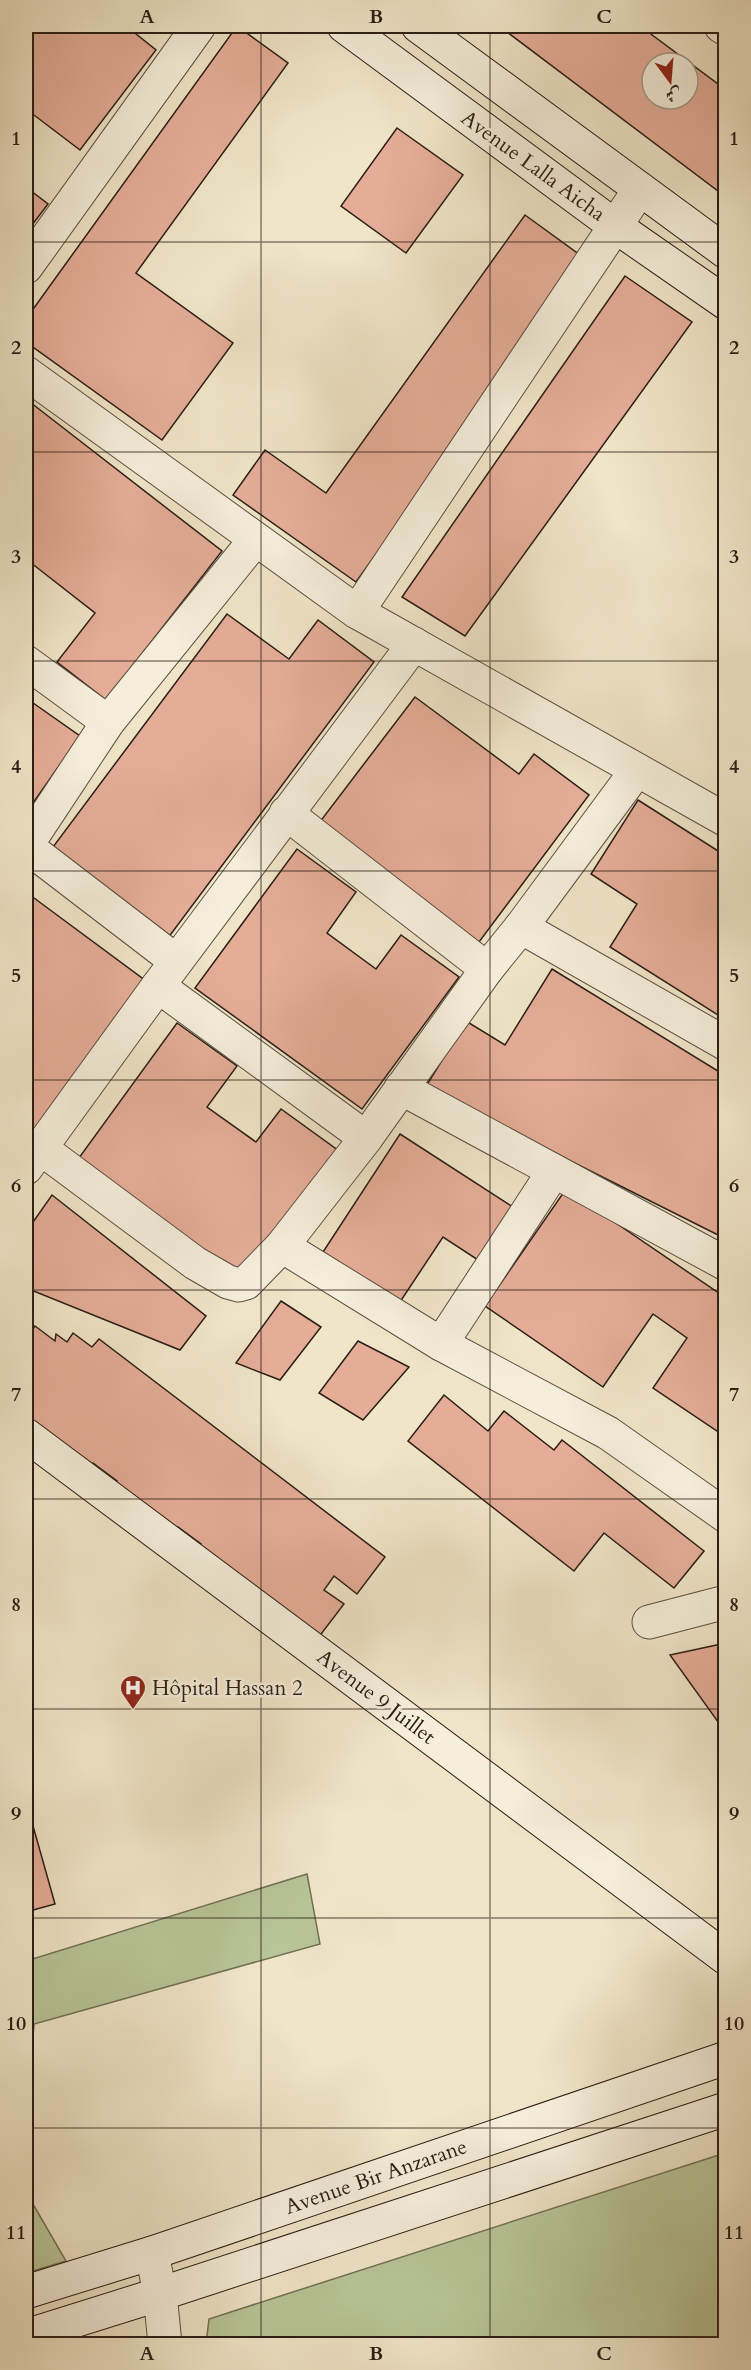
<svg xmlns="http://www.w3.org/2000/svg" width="751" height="2370" font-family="Cardo,Amiri,serif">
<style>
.green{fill:#b8c597;stroke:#717156;stroke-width:1.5}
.building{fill:#e5ad98;stroke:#2a1d15;stroke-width:1.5;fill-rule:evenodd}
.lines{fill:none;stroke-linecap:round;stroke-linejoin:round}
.street-casing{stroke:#5c4f42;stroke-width:35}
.secondary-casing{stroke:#2a1d15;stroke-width:35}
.street{stroke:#f5eedb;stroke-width:33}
.secondary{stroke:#f5eedb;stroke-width:33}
.grid{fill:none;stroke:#2a1d15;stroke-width:1.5;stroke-opacity:0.55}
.labels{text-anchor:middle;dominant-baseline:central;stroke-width:5;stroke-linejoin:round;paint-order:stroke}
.street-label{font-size:21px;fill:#2a1d15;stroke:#f5eedb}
.poi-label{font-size:21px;fill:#2a1d15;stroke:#f5eedb;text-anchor:start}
.neatline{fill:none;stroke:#2a1d15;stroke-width:2}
.grid-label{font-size:20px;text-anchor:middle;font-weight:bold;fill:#2a1d15}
</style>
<rect width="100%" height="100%" fill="#f0e5c8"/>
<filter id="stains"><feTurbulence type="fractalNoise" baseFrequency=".00333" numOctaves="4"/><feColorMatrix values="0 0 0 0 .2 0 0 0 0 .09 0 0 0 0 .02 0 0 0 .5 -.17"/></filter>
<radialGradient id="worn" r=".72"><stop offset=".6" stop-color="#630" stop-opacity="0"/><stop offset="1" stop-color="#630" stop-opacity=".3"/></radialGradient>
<g class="green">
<polygon points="307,1874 320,1944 34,2024 26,2122 26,1961"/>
<polygon points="725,2153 725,2344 206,2344 209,2319"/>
<polygon points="26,2192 66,2261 26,2273"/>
</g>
<g class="building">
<polygon points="35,26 126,26 156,50 80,150 26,109 26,39"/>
<polygon points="237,26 288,63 136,273 233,343 162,440 26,342 26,319"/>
<path d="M499,26H640L726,90V197ZM652,63H688V99H652Z"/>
<polygon points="397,128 463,175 406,253 341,206"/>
<polygon points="26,187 48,204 26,233"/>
<polygon points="525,215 587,260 356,582 233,495 265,450 326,493"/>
<polygon points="625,276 692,322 465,636 402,597"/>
<polygon points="26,399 222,551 106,700 57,662 95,613 26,559"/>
<polygon points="227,614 289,659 318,620 374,662 168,938 50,851"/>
<polygon points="415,697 519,774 534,754 589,795 479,942 319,823"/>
<polygon points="26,698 80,736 26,813"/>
<polygon points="638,800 726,856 726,1020 610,947 637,904 591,874"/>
<polygon points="297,849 356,892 327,933 376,969 401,935 459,977 362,1109 195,988"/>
<polygon points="30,895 146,981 26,1142 26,900"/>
<polygon points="552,969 726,1076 726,1227 720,1236 425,1088 466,1021 505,1045"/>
<polygon points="177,1023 237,1066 207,1107 256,1142 281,1109 339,1151 242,1283 76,1162"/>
<polygon points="400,1134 513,1207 478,1260 443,1237 400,1302 323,1252"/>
<polygon points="566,1189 726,1298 726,1437 653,1388 687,1338 653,1314 603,1387 485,1306"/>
<polygon points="52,1195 206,1316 180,1350 26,1288 26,1232"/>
<polygon points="281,1301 321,1327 280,1380 236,1363"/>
<polygon points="35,1326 55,1341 56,1334 67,1342 73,1333 92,1347 99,1339 385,1557 357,1594 334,1576 324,1590 344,1604 315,1642 195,1552 201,1544 178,1527 174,1533 112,1487 117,1481 93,1463 88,1470 26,1423 33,1413 26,1408 26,1330 30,1333"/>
<polygon points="358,1341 409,1367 363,1420 319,1393"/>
<polygon points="444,1395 488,1431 504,1411 554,1450 562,1440 704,1551 674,1588 604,1533 574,1571 408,1441"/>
<polygon points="726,1643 726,1733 670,1655"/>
<polygon points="26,1801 55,1904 26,1912"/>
</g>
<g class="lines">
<defs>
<g id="street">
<polyline points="721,26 726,29"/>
<polyline points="26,267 199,26"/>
<polyline points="26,373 357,612 726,820"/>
<polyline points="357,612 640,189"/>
<polyline points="26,662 108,722"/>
<polyline points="286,813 487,969"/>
<polyline points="26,846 108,722 255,540"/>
<polyline points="26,846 176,961"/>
<polyline points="521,927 726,1044"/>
<polyline points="158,986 366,1138"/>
<polyline points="401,1088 726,1264"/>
<polyline points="39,1147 195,1263 228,1282 239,1285 246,1283 282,1246 366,1138 487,969 521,927 637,770"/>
<polyline points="26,1168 158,986 414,644"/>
<polyline points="282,1246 441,1344 608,1433 726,1516"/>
<polyline points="441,1344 554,1171"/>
<polyline points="649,1622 726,1602"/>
<polyline points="152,2253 160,2294 165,2344"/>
</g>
<g id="secondary">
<polyline points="344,26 615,226 726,303"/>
<polyline points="418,26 726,252"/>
<polyline points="26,1435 726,1958"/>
<polyline points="26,2292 152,2253 726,2058"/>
<polyline points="26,2336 160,2294 726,2109"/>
</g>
</defs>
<use href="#street" class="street-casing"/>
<use href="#secondary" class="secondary-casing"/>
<use href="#street" class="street"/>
<use href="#secondary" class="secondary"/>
</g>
<path class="grid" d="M261,26V2344M490,26V2344M26,242H726M26,452H726M26,661H726M26,871H726M26,1080H726M26,1290H726M26,1499H726M26,1709H726M26,1918H726M26,2128H726"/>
<defs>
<symbol id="hospital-pin" viewBox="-11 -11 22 30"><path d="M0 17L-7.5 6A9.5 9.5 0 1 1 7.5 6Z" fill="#8f2418" stroke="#f5eedb"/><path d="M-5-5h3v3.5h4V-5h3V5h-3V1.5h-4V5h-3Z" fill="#fff"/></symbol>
</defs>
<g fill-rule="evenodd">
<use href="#hospital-pin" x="118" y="1673" width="30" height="40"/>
</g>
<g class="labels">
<g class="street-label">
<text transform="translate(533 166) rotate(36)">Avenue Lalla Aicha</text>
<text transform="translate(376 1697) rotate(37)">Avenue 9 Juillet</text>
<text transform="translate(376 2177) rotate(-19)">Avenue Bir Anzarane</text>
</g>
<g class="poi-label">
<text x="152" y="1688">Hôpital Hassan 2</text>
</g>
</g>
<rect width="751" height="2370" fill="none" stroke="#f0e5c8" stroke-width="66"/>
<g transform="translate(670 81) rotate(164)"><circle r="28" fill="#f5eedb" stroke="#a49a8c" stroke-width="1.5"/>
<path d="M0-4.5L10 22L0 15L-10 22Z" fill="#8f2418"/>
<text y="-9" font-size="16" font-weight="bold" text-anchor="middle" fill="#2a1d15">ش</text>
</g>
<rect x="33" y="33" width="685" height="2304" class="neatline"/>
<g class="grid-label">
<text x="147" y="23">A</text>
<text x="376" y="23">B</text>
<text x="604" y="23">C</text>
<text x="16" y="145">1</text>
<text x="734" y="145">1</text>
<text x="16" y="354">2</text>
<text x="734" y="354">2</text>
<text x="16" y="563">3</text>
<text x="734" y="563">3</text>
<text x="16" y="773">4</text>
<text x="734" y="773">4</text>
<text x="16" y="982">5</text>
<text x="734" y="982">5</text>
<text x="16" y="1192">6</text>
<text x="734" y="1192">6</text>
<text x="16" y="1401">7</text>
<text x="734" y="1401">7</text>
<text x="16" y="1611">8</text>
<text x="734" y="1611">8</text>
<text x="16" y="1820">9</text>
<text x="734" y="1820">9</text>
<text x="16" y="2030">10</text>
<text x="734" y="2030">10</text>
<text x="16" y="2239">11</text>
<text x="734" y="2239">11</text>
<text x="147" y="2360">A</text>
<text x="376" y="2360">B</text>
<text x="604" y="2360">C</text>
</g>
<rect width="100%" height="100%" filter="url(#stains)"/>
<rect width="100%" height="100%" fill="url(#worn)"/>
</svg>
